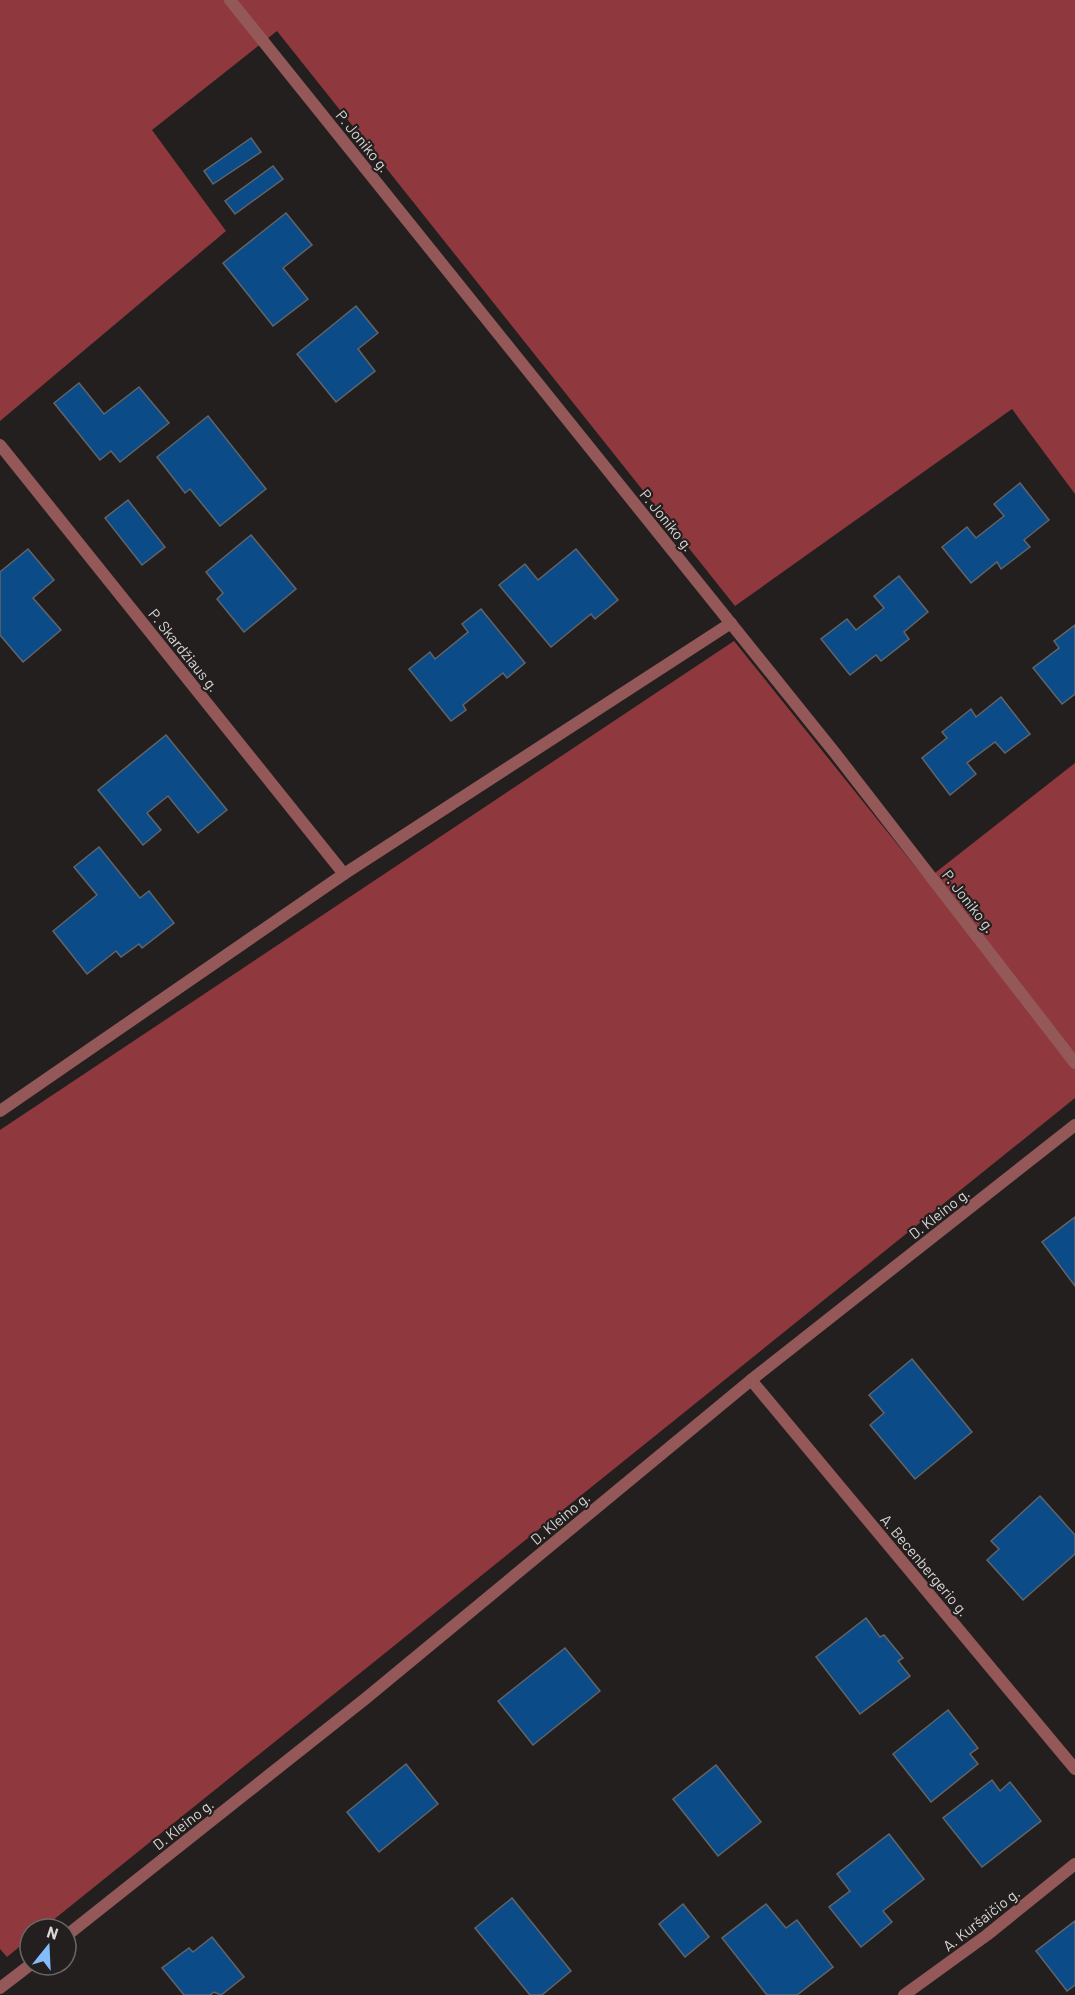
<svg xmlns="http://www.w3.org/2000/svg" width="1075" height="1995" font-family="Barlow,sans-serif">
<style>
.forest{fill:#8f393e}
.building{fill:#0b4c88;stroke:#616468;stroke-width:1.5}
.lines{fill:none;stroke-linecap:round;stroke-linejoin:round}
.minor{stroke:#945858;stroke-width:12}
.labels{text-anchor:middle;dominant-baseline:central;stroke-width:4.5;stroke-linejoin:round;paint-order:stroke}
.street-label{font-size:15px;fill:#dad6d6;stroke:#241f1f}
</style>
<rect width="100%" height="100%" fill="#241f1f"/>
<g class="forest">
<polygon points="0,0 1075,0 1075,494 1012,409 735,606 277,31 152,130 226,231 0,421"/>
<polygon points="734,641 926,880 1075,763 1075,1098 42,1929 30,1929 30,1938 7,1957 0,1949 0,1130"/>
</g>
<g class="building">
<polygon points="251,138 261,152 213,184 204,171"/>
<polygon points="273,166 283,179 235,214 225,201"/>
<polygon points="286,213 312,245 283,268 308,299 273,326 223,263"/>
<polygon points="356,306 378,333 358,349 375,371 336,402 297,354"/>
<polygon points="79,383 104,414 139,387 169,423 120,462 111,451 100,460 54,403"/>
<polygon points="208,416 266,489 220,526 190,489 185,493 157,457"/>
<polygon points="1020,483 1049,520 1024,540 1030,547 1001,569 997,562 971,583 942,547 967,527 976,538 1004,516 994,504"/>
<polygon points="128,500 165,547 142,565 105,518"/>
<polygon points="251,535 296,589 244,632 217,599 223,593 206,572"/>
<polygon points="28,549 54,580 33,598 61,630 23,662 0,635 0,572"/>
<polygon points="576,549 618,600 595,619 591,614 551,647 499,585 525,564 538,580"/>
<polygon points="899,576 928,612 904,632 909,639 881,661 876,655 850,675 821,639 847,619 856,630 884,608 874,596"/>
<polygon points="481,609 525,663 507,678 503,673 463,705 466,710 451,721 409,669 430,652 435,659 468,632 462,624"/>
<polygon points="1075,625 1075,694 1062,704 1033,668 1059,648 1054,641"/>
<polygon points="1001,697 1030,734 1005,753 995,742 967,763 976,774 950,795 922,758 947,738 942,732 971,709 976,717"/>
<polygon points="166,735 227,810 198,833 168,796 147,813 161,830 143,845 98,790"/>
<polygon points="99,847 140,898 149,891 174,923 142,948 139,944 121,957 116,951 87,974 53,931 97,895 74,867"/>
<polygon points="1075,1217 1075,1286 1042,1242"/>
<polygon points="912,1359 972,1432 915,1479 870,1425 884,1413 869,1395"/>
<polygon points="1040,1496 1075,1535 1075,1554 1023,1600 987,1560 999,1549 991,1541"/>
<polygon points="866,1618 880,1637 884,1635 903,1658 898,1661 910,1676 860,1714 816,1657"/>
<polygon points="565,1648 600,1691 533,1745 498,1701"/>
<polygon points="948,1710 978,1748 970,1754 978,1764 931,1802 893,1754"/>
<polygon points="406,1764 438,1804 379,1852 347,1812"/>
<polygon points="716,1765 761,1822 718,1856 673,1799"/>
<polygon points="992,1780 1000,1791 1010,1782 1041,1821 982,1867 943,1818"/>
<polygon points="889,1834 924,1879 883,1911 892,1922 861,1947 829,1907 850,1891 837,1874"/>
<polygon points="512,1898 571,1971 542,1995 530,1995 475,1928"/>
<polygon points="683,1904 709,1937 685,1957 659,1924"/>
<polygon points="766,1904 786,1928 797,1920 833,1967 797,1995 767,1995 722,1938"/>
<polygon points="1075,1921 1075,1985 1067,1991 1036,1951"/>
<polygon points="212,1937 244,1977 221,1995 214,1992 210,1995 184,1995 162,1968 189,1948 193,1952"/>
</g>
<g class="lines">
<g class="minor">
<polyline points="230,0 835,753 1075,1063"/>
<polyline points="0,445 344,874"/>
<polyline points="0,1111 344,874 731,623"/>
<polyline points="751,1380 1075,1769"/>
<polyline points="66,1936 365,1699 751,1380 1075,1125"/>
<polyline points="0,1988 30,1965"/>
<polyline points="904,1995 987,1935 1075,1864"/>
</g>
</g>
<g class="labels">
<g class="street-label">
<text transform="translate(363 141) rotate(51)">P. Joniko g.</text>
<text transform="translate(667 520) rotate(51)">P. Joniko g.</text>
<text transform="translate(184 650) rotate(51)">P. Skardžiaus g.</text>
<text transform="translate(969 901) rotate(52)">P. Joniko g.</text>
<text transform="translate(939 1213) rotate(-38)">D. Kleino g.</text>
<text transform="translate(560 1518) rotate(-40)">D. Kleino g.</text>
<text transform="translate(925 1565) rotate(50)">A. Becenbergerio g.</text>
<text transform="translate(183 1824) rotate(-38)">D. Kleino g.</text>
<text transform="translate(981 1919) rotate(-38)">A. Kuršaičio g.</text>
</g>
</g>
<g transform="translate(48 1947) rotate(18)"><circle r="28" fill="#241f1f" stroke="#6d6868" stroke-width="1.5"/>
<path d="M0-4.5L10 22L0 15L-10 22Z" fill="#84bcfb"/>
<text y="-9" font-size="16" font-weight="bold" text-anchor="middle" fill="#dad6d6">N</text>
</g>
</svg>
